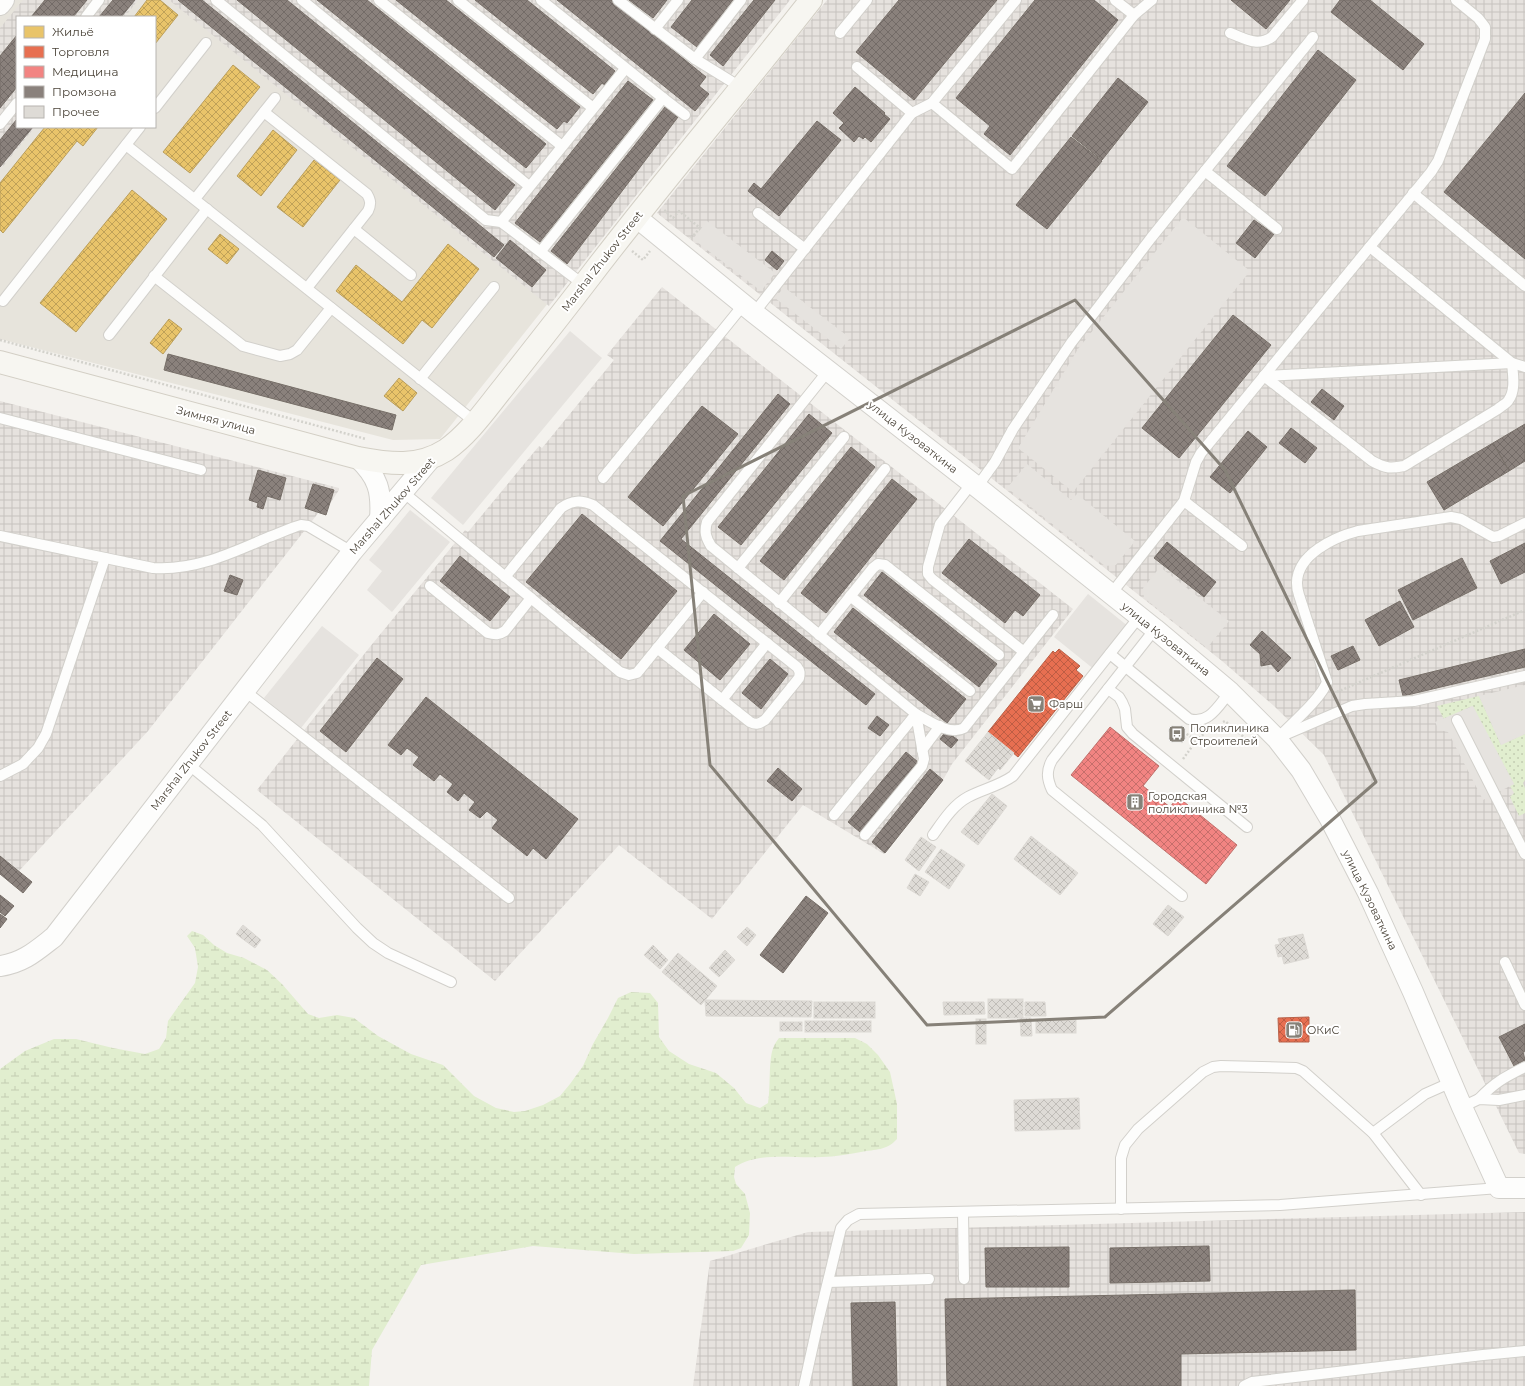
<svg xmlns="http://www.w3.org/2000/svg" width="1525" height="1386" font-family="Montserrat,sans-serif">
<style>
.residential{fill:#e7e4dc;fill-rule:evenodd}
.industrial{fill:url(#industrial-grid)}
.grass{fill:url(#grass-dots)}
.wetland{fill:url(#wetland-marsh)}
.parking{fill:#e6e3df}
.homes{fill:url(#homes-cross-hatch);stroke:#ba9e5b}
.shops{fill:url(#shops-cross-hatch);stroke:#b8624a}
.health{fill:url(#health-cross-hatch);stroke:#c0716c}
.industry{fill:url(#industry-cross-hatch);stroke:#776f68}
.building{fill:url(#building-cross-hatch);stroke:#dcd9d4}
.lines{fill:none;stroke-linecap:round;stroke-linejoin:round}
.service-casing{stroke:#d2d0cb;stroke-width:12}
.minor-casing{stroke:#d2d0cb;stroke-width:22}
.secondary-casing{stroke:#d3cfc5;stroke-width:24}
.path{stroke:#d3d2cc;stroke-width:2.5;stroke-dasharray:2 2;stroke-linecap:butt}
.service{stroke:#fdfdfc;stroke-width:10}
.minor{stroke:#fdfdfc;stroke-width:20}
.secondary{stroke:#f7f6f1;stroke-width:22}
.marked{fill:none;stroke:#868178;stroke-width:3;stroke-linejoin:round}
.labels{text-anchor:middle;dominant-baseline:central;stroke-width:4;stroke-linejoin:round;paint-order:stroke}
.street-label{font-size:11px;fill:#4b4439;stroke:#fff}
.poi-label{font-size:11px;fill:#4b4439;stroke:#fff;text-anchor:start}
</style>
<defs>
<pattern id="industrial-grid" width="8" height="8" patternUnits="userSpaceOnUse"><rect width="8" height="8" fill="#e6e2de"/><path d="M0 4h8M4 0v8" fill="none" stroke="#c7c3bf"/></pattern>
<pattern id="grass-dots" width="8" height="8" patternUnits="userSpaceOnUse"><rect width="8" height="8" fill="#e1eecf"/><path d="M2 2h.1M6 6h.1" fill="none" stroke="#c3cdb2" stroke-width="1.8" stroke-linecap="round"/></pattern>
<pattern id="wetland-marsh" width="20" height="14" patternUnits="userSpaceOnUse"><rect width="20" height="14" fill="#e1eecf"/><path d="M1 5h8M5 5V1M11 12h8M15 12V8" fill="none" stroke="#c3cdb2"/></pattern>
<pattern id="homes-cross-hatch" width="8" height="8" patternUnits="userSpaceOnUse"><rect width="8" height="8" fill="#e9c46a"/><path d="M0 0l8 8M0 8l8-8" fill="none" stroke="#bfa158"/></pattern>
<pattern id="shops-cross-hatch" width="8" height="8" patternUnits="userSpaceOnUse"><rect width="8" height="8" fill="#e76f51"/><path d="M0 0l8 8M0 8l8-8" fill="none" stroke="#bd5d44"/></pattern>
<pattern id="health-cross-hatch" width="8" height="8" patternUnits="userSpaceOnUse"><rect width="8" height="8" fill="#f28482"/><path d="M0 0l8 8M0 8l8-8" fill="none" stroke="#c66e6b"/></pattern>
<pattern id="industry-cross-hatch" width="8" height="8" patternUnits="userSpaceOnUse"><rect width="8" height="8" fill="#8a817c"/><path d="M0 0l8 8M0 8l8-8" fill="none" stroke="#736b67"/></pattern>
<pattern id="building-cross-hatch" width="8" height="8" patternUnits="userSpaceOnUse"><rect width="8" height="8" fill="#dedbd6"/><path d="M0 0l8 8M0 8l8-8" fill="none" stroke="#c0bdb8"/></pattern>
</defs>
<rect width="100%" height="100%" fill="#f4f2ee"/>
<path class="residential" d="M0,0H789L440,439L393,440L0,339ZM17,17H155V127H17Z"/>
<g class="industrial">
<polygon points="23,0 138,0 125,17 17,17 17,127 35,127 0,170 0,28"/>
<polygon points="169,0 790,0 549,306"/>
<polygon points="827,0 1525,0 1525,1154 1519,1153 1324,755 1274,706 1222,661 657,213"/>
<polygon points="662,287 1073,609 952,764 943,780 884,854 803,805 712,919 619,845 495,981 257,790 369,648 459,538 465,530 468,532 539,446 542,448 614,360 607,355"/>
<polygon points="0,401 339,488 339,490 329,505 319,512 148,731 19,871 0,856"/>
<polygon points="1525,1212 1525,1386 693,1386 710,1261 808,1232"/>
</g>
<polygon class="grass" points="1479,696 1501,745 1525,734 1525,780 1523,783 1525,788 1525,813 1519,816 1510,797 1514,793 1510,786 1514,784 1472,706 1444,719 1437,706"/>
<path class="wetland" d="M192,931L203,935L214,945L227,953L244,958L267,970L282,984L308,1014L319,1018L337,1015L354,1018L378,1036L411,1054L443,1065L474,1096L496,1108L514,1112L525,1111L543,1105L560,1096L570,1084L583,1066L593,1044L608,1018L618,998L631,992L650,993L658,1003L659,1037L669,1051L689,1064L716,1073L734,1088L746,1103L760,1108L768,1103C771,1087 768,1058 774,1046C775,1043 777,1041 779,1038H855L867,1044L878,1055L890,1072L897,1104V1139C886,1151 876,1149 861,1152C848,1154 835,1157 822,1157C794,1159 760,1151 735,1167L734,1177L736,1184L745,1194L750,1213L749,1235L741,1248L733,1251L634,1254L533,1246L421,1265L372,1350L369,1386H0V1069L25,1051L54,1039H76L113,1048L145,1054L159,1049L166,1038L168,1021L195,983L198,967L195,948L187,936Z"/>
<g class="parking">
<polygon points="1183,217 1250,271 1073,492 1018,448 1078,349"/>
<polygon points="707,221 775,273 761,291 693,239"/>
<polygon points="784,287 850,338 841,349 775,298"/>
<polygon points="570,331 602,358 463,525 431,498"/>
<polygon points="1027,464 1071,500 1077,494 1135,541 1116,565 1105,566 1007,488"/>
<polygon points="410,510 450,542 392,612 367,590 382,571 369,560"/>
<polygon points="1160,567 1229,621 1207,648 1144,598 1143,588"/>
<polygon points="1088,594 1129,627 1095,670 1054,637"/>
<polygon points="322,626 359,655 301,728 264,698"/>
<polygon points="1525,685 1525,734 1501,745 1479,696"/>
<polygon points="1473,706 1514,784 1483,800 1448,732 1439,730 1435,722"/>
</g>
<g class="homes">
<polygon points="147,0 160,0 178,15 155,44 155,17 134,17"/>
<polygon points="233,65 260,87 190,173 163,152"/>
<polygon points="45,127 98,127 83,146 77,141 3,233 0,230 0,183"/>
<polygon points="273,130 297,150 261,196 237,176"/>
<polygon points="314,160 340,180 303,227 277,207"/>
<polygon points="132,190 167,219 76,332 40,303"/>
<polygon points="220,234 239,249 227,264 208,249"/>
<polygon points="448,244 479,269 432,328 422,320 403,344 336,291 356,265 402,302"/>
<polygon points="169,319 182,329 163,354 150,343"/>
<polygon points="399,378 417,393 403,411 384,396"/>
</g>
<g class="shops">
<polygon points="1059,649 1080,666 1076,670 1083,676 1018,757 988,732 1053,651 1055,653"/>
<polygon points="1309,1017 1309,1042 1279,1042 1278,1018"/>
</g>
<polygon class="health" points="1110,727 1159,766 1143,786 1170,807 1178,797 1237,845 1206,884 1071,775"/>
<g class="industry">
<polygon points="45,0 87,0 73,17 31,17"/>
<polygon points="113,0 135,0 121,17 99,17"/>
<polygon points="178,0 202,0 504,245 494,257"/>
<polygon points="237,0 287,0 515,185 495,210"/>
<polygon points="317,0 367,0 546,144 526,168"/>
<polygon points="396,0 446,0 580,107 567,123 564,121 557,129"/>
<polygon points="475,0 527,0 615,71 605,85 602,83 593,94"/>
<polygon points="557,0 611,0 706,77 699,86 709,94 695,111"/>
<polygon points="629,0 667,0 653,18"/>
<polygon points="692,0 733,0 697,47 671,27"/>
<polygon points="754,0 775,0 723,66 710,55"/>
<polygon points="899,0 997,0 914,100 856,52"/>
<polygon points="1035,0 1094,0 1118,20 1010,155 984,134 990,126 956,98"/>
<polygon points="1231,0 1290,0 1266,29"/>
<polygon points="1340,0 1370,0 1424,44 1403,70 1331,12"/>
<polygon points="17,35 17,87 0,108 0,56"/>
<polygon points="1318,50 1356,80 1265,196 1227,166"/>
<polygon points="1118,78 1148,102 1102,160 1072,136"/>
<polygon points="628,81 653,100 540,242 515,223"/>
<polygon points="855,87 885,113 884,114 890,119 871,142 865,137 863,139 859,136 854,142 839,128 844,123 833,113"/>
<polygon points="1525,93 1525,259 1444,192"/>
<polygon points="665,107 678,117 567,264 551,251"/>
<polygon points="17,119 17,127 33,127 0,167 0,140"/>
<polygon points="817,121 841,140 779,216 748,191 754,183 761,189"/>
<polygon points="1071,137 1102,161 1047,229 1016,205"/>
<polygon points="1254,220 1274,234 1255,258 1236,243"/>
<polygon points="510,240 546,270 532,287 496,258"/>
<polygon points="772,251 784,261 777,270 765,260"/>
<polygon points="1233,315 1271,345 1179,458 1142,428"/>
<polygon points="168,354 396,415 392,430 164,370"/>
<polygon points="1322,389 1344,406 1334,420 1311,402"/>
<polygon points="778,394 790,404 681,539 875,694 866,705 660,541"/>
<polygon points="702,406 738,434 663,526 628,497"/>
<polygon points="809,414 832,433 741,545 718,527"/>
<polygon points="1525,424 1525,461 1509,471 1493,443"/>
<polygon points="1291,428 1317,448 1305,463 1279,443"/>
<polygon points="1248,431 1267,447 1230,493 1210,477"/>
<polygon points="1493,443 1509,471 1444,510 1427,482"/>
<polygon points="851,447 875,467 784,580 760,561"/>
<polygon points="258,470 286,478 280,500 267,496 263,509 257,507 258,503 249,500"/>
<polygon points="892,479 917,499 826,613 801,593"/>
<polygon points="313,484 334,490 326,515 305,508"/>
<polygon points="582,514 677,591 621,659 526,582"/>
<polygon points="969,539 1040,595 1023,616 1015,610 1005,623 942,573"/>
<polygon points="1167,542 1216,582 1204,597 1154,558"/>
<polygon points="1525,543 1525,572 1501,584 1490,561"/>
<polygon points="460,556 510,597 490,621 440,581"/>
<polygon points="1462,558 1477,588 1413,620 1398,590"/>
<polygon points="882,572 997,664 979,687 864,595"/>
<polygon points="230,575 243,580 237,595 224,591"/>
<polygon points="1400,601 1414,627 1379,646 1365,620"/>
<polygon points="853,608 966,699 947,723 834,632"/>
<polygon points="714,614 750,644 720,680 684,650"/>
<polygon points="1262,631 1291,658 1278,672 1271,664 1261,666 1260,654 1250,645"/>
<polygon points="1353,646 1360,660 1338,670 1331,656"/>
<polygon points="1525,649 1525,667 1403,696 1399,680"/>
<polygon points="377,658 403,679 346,752 320,731"/>
<polygon points="770,659 788,674 761,709 742,693"/>
<polygon points="426,697 578,819 546,859 533,848 527,856 492,828 498,820 487,811 480,818 469,810 475,802 464,793 458,801 447,792 453,784 440,774 434,781 413,765 419,757 407,748 401,755 388,745"/>
<polygon points="877,716 889,725 880,736 868,728"/>
<polygon points="946,731 958,740 951,748 940,739"/>
<polygon points="906,752 918,762 860,832 848,822"/>
<polygon points="778,768 802,789 792,801 767,781"/>
<polygon points="930,769 943,780 885,853 872,842"/>
<polygon points="0,856 32,882 23,893 0,874"/>
<polygon points="0,895 14,906 5,916 0,912"/>
<polygon points="806,896 828,913 783,973 760,955"/>
<polygon points="0,914 7,919 0,928"/>
<polygon points="1525,1024 1525,1051 1523,1052 1525,1060 1514,1066 1499,1037"/>
<polygon points="1209,1246 1210,1281 1110,1283 1110,1248"/>
<polygon points="1069,1247 1069,1287 986,1287 985,1248"/>
<polygon points="1355,1290 1356,1350 1181,1354 1181,1386 947,1386 945,1299"/>
<polygon points="895,1302 897,1386 853,1386 851,1303"/>
</g>
<g class="building">
<polygon points="1173,726 1186,737 1182,743 1168,731"/>
<polygon points="988,732 1014,753 1000,770 998,768 989,780 965,761"/>
<polygon points="992,794 1007,806 978,845 961,832"/>
<polygon points="1031,836 1078,873 1060,895 1014,859"/>
<polygon points="921,837 936,847 919,871 905,860"/>
<polygon points="941,849 965,865 949,889 925,872"/>
<polygon points="915,874 929,882 920,896 907,888"/>
<polygon points="1168,905 1184,917 1168,936 1153,924"/>
<polygon points="243,925 261,940 255,948 236,934"/>
<polygon points="747,927 756,935 747,946 737,937"/>
<polygon points="1303,934 1309,958 1284,964 1282,956 1278,957 1275,945 1280,944 1278,939"/>
<polygon points="653,945 668,960 660,969 644,955"/>
<polygon points="725,950 735,960 719,977 709,968"/>
<polygon points="678,953 717,986 701,1005 662,972"/>
<rect x="988" y="999" width="35" height="19"/>
<polygon points="705,1000 812,1001 811,1017 706,1016"/>
<rect x="814" y="1002" width="61" height="16"/>
<polygon points="943,1002 984,1002 985,1014 944,1015"/>
<polygon points="1025,1002 1045,1002 1046,1016 1025,1016"/>
<polygon points="1020,1018 1031,1018 1032,1036 1021,1036"/>
<rect x="976" y="1019" width="10" height="25"/>
<rect x="1036" y="1020" width="40" height="13"/>
<rect x="805" y="1021" width="66" height="11"/>
<rect x="780" y="1022" width="22" height="9"/>
<polygon points="1079,1098 1080,1129 1015,1131 1014,1100"/>
</g>
<g class="lines">
<defs>
<g id="service">
<polyline points="216,0 486,220 501,222 584,285"/>
<polyline points="302,0 529,186"/>
<polyline points="379,0 562,146"/>
<polyline points="458,0 593,108"/>
<polyline points="541,0 663,98 541,251"/>
<polyline points="618,0 695,59 741,0"/>
<polyline points="1115,0 1134,15"/>
<polyline points="86,17 99,0"/>
<polyline points="655,29 678,0"/>
<polyline points="840,33 867,0"/>
<path d="M1230,33C1246,39 1257,47 1272,37L1303,0"/>
<polyline points="695,59 742,88"/>
<polyline points="857,67 912,113"/>
<polyline points="663,98 685,115"/>
<polyline points="932,103 1012,169 1134,15 1152,0"/>
<polyline points="155,108 206,43"/>
<path d="M264,112L367,194C371,201 371,204 368,211L307,288"/>
<polyline points="0,124 17,103"/>
<polyline points="126,145 475,422"/>
<polyline points="1205,171 1277,229"/>
<polyline points="1413,193 1525,286"/>
<polyline points="195,199 275,98"/>
<polyline points="758,213 805,249"/>
<polyline points="501,222 625,69"/>
<polyline points="354,229 411,275"/>
<polyline points="154,276 243,346 280,356 290,354 297,350 331,308"/>
<polyline points="3,301 140,127"/>
<polyline points="754,313 912,113 932,103 1016,0"/>
<polyline points="109,335 207,209"/>
<path d="M828,371L707,522C704,532 706,538 711,546L916,714L924,759L922,766L865,835"/>
<path d="M1264,376L1372,461C1385,468 1390,469 1404,466L1498,409C1501,406 1506,404 1508,401C1516,391 1513,375 1512,363L1370,247"/>
<polyline points="1264,376 1512,363 1525,367"/>
<polyline points="420,379 494,287"/>
<polyline points="0,418 201,470"/>
<polyline points="603,478 744,304"/>
<polyline points="972,483 940,524 928,567 928,574 932,579 1024,652"/>
<polyline points="977,487 995,462 1013,429 1071,343 1151,238 1313,37"/>
<polyline points="403,492 620,672 629,675 637,673 703,592"/>
<polyline points="1184,501 1242,546"/>
<path d="M0,536L153,568C194,571 232,553 269,537C280,533 290,528 301,525L308,526L352,552"/>
<polyline points="738,568 844,437"/>
<path d="M505,577L561,508C572,500 581,500 593,505L797,667C800,671 800,673 799,678L765,720C759,724 756,725 750,722L657,648"/>
<path d="M430,586L488,633C495,635 499,635 505,631L531,598"/>
<polyline points="1111,594 1184,501 1196,462 1201,453 1431,172 1438,161 1485,39 1485,27 1478,18 1456,0"/>
<polyline points="850,596 970,691"/>
<polyline points="779,603 885,469"/>
<path d="M1155,629L1052,760C1046,771 1047,779 1052,790L1182,896"/>
<polyline points="819,635 873,568 878,564 885,565 999,655"/>
<path d="M1110,654L1189,719C1209,725 1218,706 1230,692"/>
<polyline points="1108,689 1119,697 1122,702 1125,709 1127,727 1133,734 1247,827"/>
<polyline points="245,691 509,898"/>
<polyline points="722,700 767,643"/>
<polyline points="1457,720 1525,854"/>
<polyline points="1282,736 1352,706 1365,704 1414,701 1525,676"/>
<path d="M1277,739C1290,725 1321,699 1327,682L1299,595C1298,592 1297,587 1297,583C1297,554 1335,537 1358,531L1451,517L1461,519L1493,537L1499,536L1525,523"/>
<polyline points="922,750 940,726"/>
<polyline points="188,764 262,825 357,928 373,943 388,953 451,982"/>
<polyline points="0,776 23,764 38,748 46,734 105,558"/>
<path d="M834,815L916,714C929,721 950,736 964,728L1053,615"/>
<path d="M933,835C943,821 953,805 968,797C983,789 999,786 1013,776L1139,617"/>
<polyline points="1505,962 1525,1005"/>
<path d="M1479,1099C1495,1082 1505,1077 1525,1067"/>
<polyline points="1462,1107 1479,1099 1499,1100 1525,1095"/>
<polyline points="1373,1133 1425,1094 1452,1082"/>
<polyline points="1121,1209 1121,1158 1125,1145 1138,1129 1203,1072 1213,1067 1221,1066 1296,1068 1303,1071 1373,1133 1421,1195"/>
<polyline points="963,1212 964,1279"/>
<polyline points="828,1282 929,1279"/>
<polyline points="804,1386 819,1318 841,1228 848,1220 859,1214 1280,1205 1499,1188"/>
<polyline points="1244,1386 1252,1382 1483,1355 1525,1351"/>
</g>
<g id="minor">
<polyline points="0,5 4,0"/>
<polyline points="636,217 754,313 972,483 1155,629 1230,692 1277,739 1301,770 1330,819 1368,893 1413,992 1462,1107 1499,1188 1525,1188"/>
<path d="M358,458C378,477 382,491 380,519"/>
<path d="M0,966C23,963 36,951 54,937L352,552L432,457"/>
</g>
<path id="secondary" d="M0,362L358,458C390,464 418,468 446,450C469,434 486,409 503,388C533,350 563,312 592,274C663,181 739,92 811,0"/>
</defs>
<use href="#service" class="service-casing"/>
<use href="#minor" class="minor-casing"/>
<use href="#secondary" class="secondary-casing"/>
<g class="path">
<polyline points="666,210 665,211 673,218 679,211 700,228 691,238"/>
<polyline points="632,251 643,260 650,251"/>
<polyline points="0,340 366,439"/>
<polyline points="1337,692 1525,610"/>
<polyline points="1223,722 1225,721 1252,744 1255,742"/>
<polyline points="1196,741 1206,732"/>
<polyline points="1183,759 1196,741 1184,732"/>
</g>
<use href="#service" class="service"/>
<use href="#minor" class="minor"/>
<use href="#secondary" class="secondary"/>
</g>
<path class="marked" d="M1075,300L1225,470L1376,782L1105,1017L927,1025L710,765L683,496Z"/>
<defs>
<symbol id="supermarket-square" viewBox="-11 -11 22 22"><rect x="-9" y="-9" width="18" height="18" rx="4" fill="#868178" stroke="#fff"/><path d="M-6-5.5h2.5l.6 2H6L4.5 2H-2.5L-4.4-4H-6ZM-1.5 3.2a1.3 1.3 0 1 0 .1 0ZM3 3.2a1.3 1.3 0 1 0 .1 0Z" fill="#fff"/></symbol>
<symbol id="bus-square" viewBox="-11 -11 22 22"><rect x="-9" y="-9" width="18" height="18" rx="4" fill="#868178" stroke="#fff"/><path d="M-5-6H5V4H4V6H2V4H-2V6H-4V4H-5ZM-3.5-4V0h7V-4ZM-3.5 1.2v1.5H-2V1.2ZM2 1.2v1.5H3.5V1.2Z" fill="#fff"/></symbol>
<symbol id="building-square" viewBox="-11 -11 22 22"><rect x="-9" y="-9" width="18" height="18" rx="4" fill="#868178" stroke="#fff"/><path d="M-4-6H4V6H1V3H-1V6H-4ZM-2.5-4.3h1.7v1.8h-1.7ZM.8-4.3h1.7v1.8H.8ZM-2.5-1h1.7V.8h-1.7ZM.8-1h1.7V.8H.8Z" fill="#fff"/></symbol>
<symbol id="fuel-square" viewBox="-11 -11 22 22"><rect x="-9" y="-9" width="18" height="18" rx="4" fill="#868178" stroke="#fff"/><path d="M-5.5-6h7V0h2V4h1.3V-2.5L3-4.5l.8-.8L6-3V5H2.5V1h-1V6h-7ZM-4.2-4.7v3.2H.2V-4.7Z" fill="#fff"/></symbol>
</defs>
<g fill-rule="evenodd">
<use href="#supermarket-square" x="1026" y="694" width="20" height="20"/>
<use href="#bus-square" x="1167" y="724" width="20" height="20"/>
<use href="#building-square" x="1125" y="792" width="20" height="20"/>
<use href="#fuel-square" x="1284" y="1020" width="20" height="20"/>
</g>
<g class="labels">
<g class="street-label">
<text transform="translate(602 261) rotate(-52)">Marshal Zhukov Street</text>
<text transform="translate(216 420) rotate(15)">Зимняя улица</text>
<text transform="translate(913 437) rotate(38)">улица Кузоваткина</text>
<text transform="translate(392 506) rotate(-49)">Marshal Zhukov Street</text>
<text transform="translate(1166 639) rotate(39)">улица Кузоваткина</text>
<text transform="translate(191 760) rotate(-52)">Marshal Zhukov Street</text>
<text transform="translate(1370 900) rotate(64)">улица Кузоваткина</text>
</g>
<g class="poi-label">
<text x="1049" y="704">Фарш</text>
<text x="1190" y="728">Поликлиника<tspan x="1190" dy="13">Строителей</tspan></text>
<text x="1148" y="796">Городская<tspan x="1148" dy="13">поликлиника №3</tspan></text>
<text x="1307" y="1030">ОКиС</text>
</g>
</g>
<rect x="16" y="16" width="140" height="112" fill="#ffffff" stroke="#b7b4b0"/>
<rect x="24" y="26" width="20" height="12" fill="#e9c46a" stroke="#b7b4b0"/>
<text x="52" y="36" font-size="12" fill="#4b4439">Жильё</text>
<rect x="24" y="46" width="20" height="12" fill="#e76f51" stroke="#b7b4b0"/>
<text x="52" y="56" font-size="12" fill="#4b4439">Торговля</text>
<rect x="24" y="66" width="20" height="12" fill="#f28482" stroke="#b7b4b0"/>
<text x="52" y="76" font-size="12" fill="#4b4439">Медицина</text>
<rect x="24" y="86" width="20" height="12" fill="#8a817c" stroke="#b7b4b0"/>
<text x="52" y="96" font-size="12" fill="#4b4439">Промзона</text>
<rect x="24" y="106" width="20" height="12" fill="#dedbd6" stroke="#b7b4b0"/>
<text x="52" y="116" font-size="12" fill="#4b4439">Прочее</text>
</svg>
